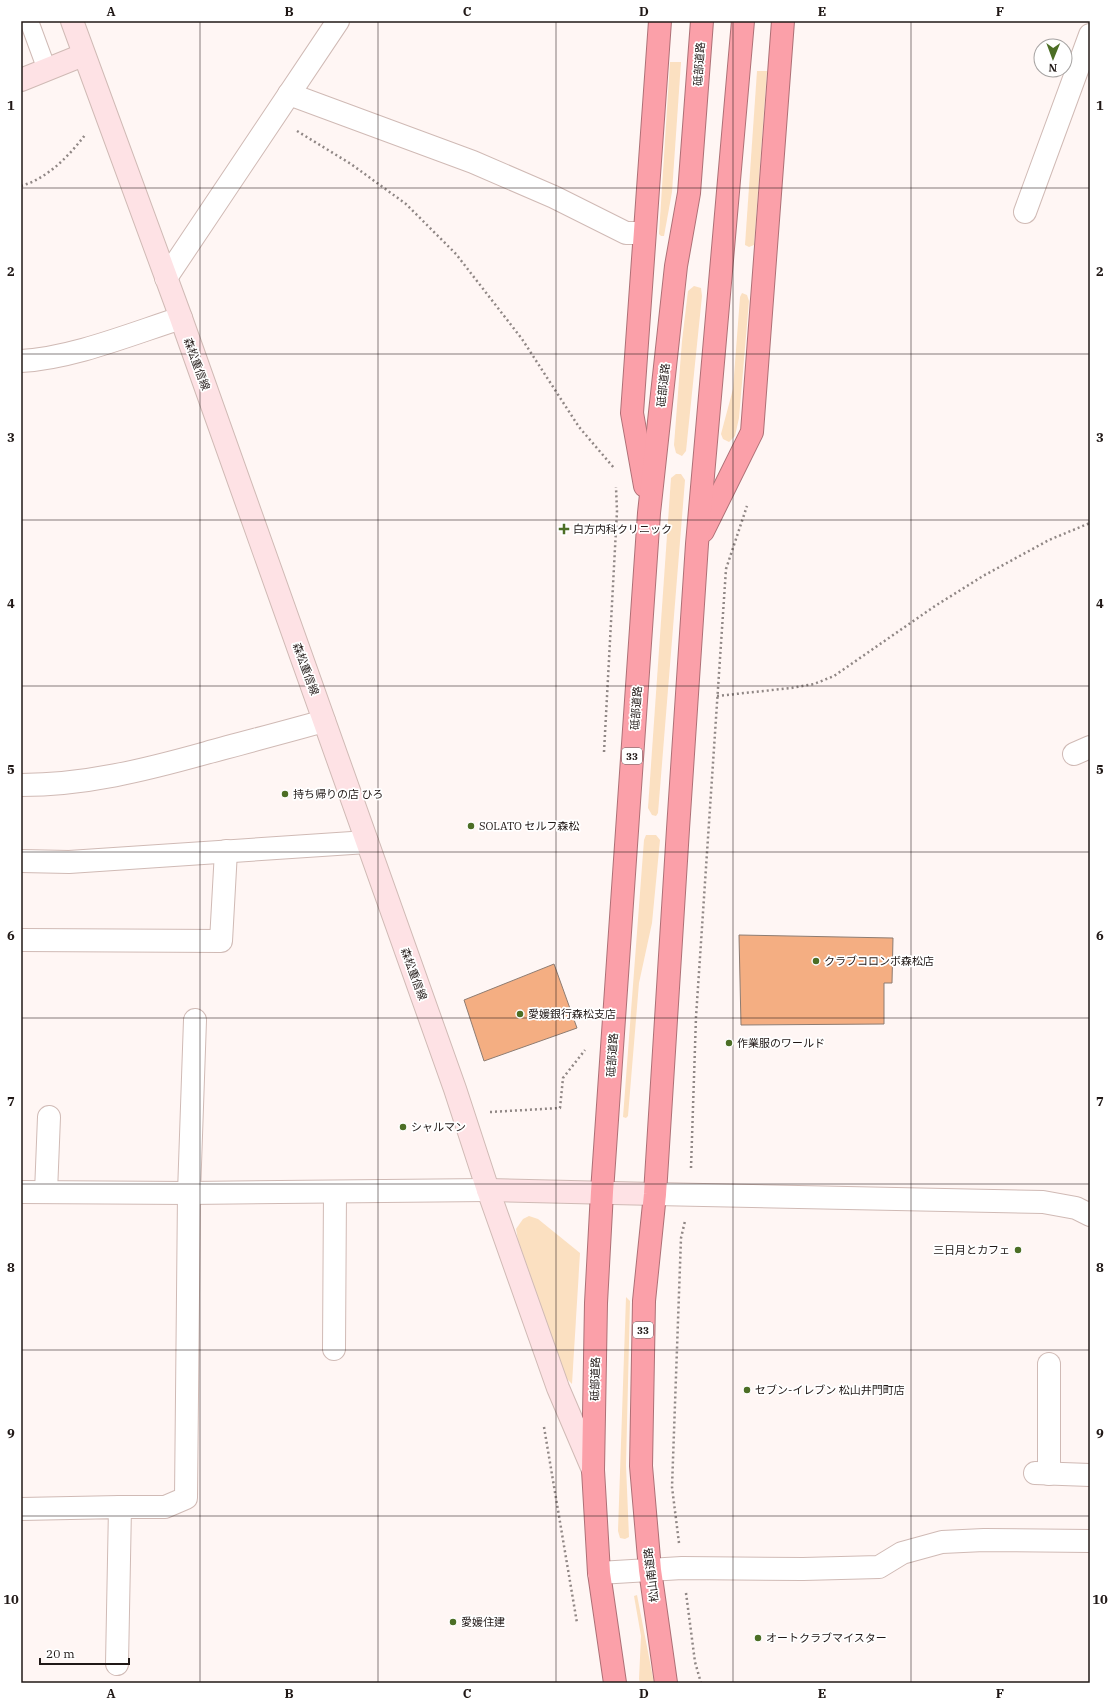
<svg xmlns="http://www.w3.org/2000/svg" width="1111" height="1704" font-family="'IBM Plex Serif','Noto Sans JP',serif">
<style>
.green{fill:#fbe0c1}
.building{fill:#f4ae82;stroke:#8d7c72}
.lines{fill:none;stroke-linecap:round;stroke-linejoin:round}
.lane-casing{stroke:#d0bab5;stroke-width:20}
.street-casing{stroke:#d0bab5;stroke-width:24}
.secondary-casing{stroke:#d0bab5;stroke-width:24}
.highway-casing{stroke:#ae7076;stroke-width:24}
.path{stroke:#908785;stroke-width:2.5;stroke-dasharray:2 3;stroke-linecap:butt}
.lane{stroke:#fff;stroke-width:18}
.street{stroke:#fff;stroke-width:22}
.secondary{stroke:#fee2e5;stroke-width:22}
.highway{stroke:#fba0a9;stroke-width:22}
.grid{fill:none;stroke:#201816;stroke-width:1;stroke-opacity:0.55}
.poi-dot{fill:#4c6e25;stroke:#fff;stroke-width:1.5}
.labels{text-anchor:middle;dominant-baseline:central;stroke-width:3.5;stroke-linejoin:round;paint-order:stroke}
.shield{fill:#fff;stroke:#635d5c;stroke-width:1}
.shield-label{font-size:10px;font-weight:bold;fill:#201816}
.street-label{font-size:11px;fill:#201816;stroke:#fff}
.poi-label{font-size:11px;fill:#201816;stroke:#fff;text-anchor:start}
.neatline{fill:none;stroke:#201816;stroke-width:1.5}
.grid-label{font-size:13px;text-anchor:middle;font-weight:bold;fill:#201816}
</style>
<rect width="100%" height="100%" fill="#fff6f4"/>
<g class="green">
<polygon points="670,62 681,62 672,192 664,236 661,236 659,234"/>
<polygon points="757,71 767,71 754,245 749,247 745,245"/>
<polygon points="694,286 701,288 702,296 686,451 682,456 676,453 674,445 682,341 688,291"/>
<polygon points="742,293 747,295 749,301 739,418 735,436 729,442 723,439 721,434 733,389 740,297"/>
<polygon points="676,474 681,474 685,480 658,813 656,816 652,815 648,808 671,478"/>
<polygon points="646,835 656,835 660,840 652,923 639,983 628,1116 626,1118 623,1117 644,840"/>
<polygon points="529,1216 538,1219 580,1253 572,1384 566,1378 518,1240 516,1229 523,1219"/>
<polygon points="626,1297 630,1301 626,1465 629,1537 625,1539 620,1538 618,1531"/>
<polygon points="637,1595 654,1683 640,1683 639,1679 641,1636 634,1596"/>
</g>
<g class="building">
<polygon points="739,935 893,938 892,983 884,983 884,1024 741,1025"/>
<polygon points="554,964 577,1028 484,1061 464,1000"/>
</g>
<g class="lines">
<defs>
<polyline id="lane" points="29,21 47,70"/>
<g id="street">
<polyline points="289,94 473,162 554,197 626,233 644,233"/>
<polyline points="1025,212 1090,35"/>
<polyline points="166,278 338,21"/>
<path d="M21,361C73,358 131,334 181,318"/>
<polyline points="1074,754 1090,747"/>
<path d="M21,785C85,785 145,770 206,753C246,742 285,732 324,721"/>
<polyline points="21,861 69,862 367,842"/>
<polyline points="21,940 221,941 226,851"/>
<polyline points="21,1192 189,1193 488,1190"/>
<polyline points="46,1192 49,1117"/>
<polyline points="655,1194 1043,1202 1076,1208 1090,1215"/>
<polyline points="334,1349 335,1192"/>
<polyline points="1049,1364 1049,1474"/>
<polyline points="1035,1473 1090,1475"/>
<polyline points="120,1507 165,1507 186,1498 189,1193 195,1020"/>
<polyline points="21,1509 120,1507 117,1664"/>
<polyline points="599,1573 682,1568 803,1569 879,1567 902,1553 942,1542 984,1540 1090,1541"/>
</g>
<g id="secondary">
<polyline points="72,21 181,318 455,1089 488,1190 558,1388 593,1470"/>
<polyline points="21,80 83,55"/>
<polyline points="488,1190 655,1194"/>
</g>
<g id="highway">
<polyline points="645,486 632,413 660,21"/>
<polyline points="703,531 752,432 783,21"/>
<polyline points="615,1683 599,1573 593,1470 596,1303 602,1192 649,513 676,266 689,193 702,21"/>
<polyline points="666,1683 650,1570 641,1466 644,1301 655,1194 678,829 697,544 743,21"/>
</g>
</defs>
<use href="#lane" class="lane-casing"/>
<use href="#street" class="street-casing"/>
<use href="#secondary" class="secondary-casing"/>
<use href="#highway" class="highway-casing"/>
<g class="path">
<polyline points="297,131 351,164 406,204 456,254 522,339 579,427 614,468"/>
<path d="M21,186C48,178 68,157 85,135"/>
<polyline points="717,696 791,688 814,684 834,676 935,606 983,576 1049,540 1090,523"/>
<polyline points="604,752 617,511 616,487"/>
<polyline points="490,1112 560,1108 563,1078 585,1050"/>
<polyline points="691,1168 696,1017 726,569 747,506"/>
<polyline points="544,1427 577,1623"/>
<polyline points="679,1543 672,1487 681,1238 685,1221"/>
<polyline points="686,1593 695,1662 701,1683"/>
</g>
<use href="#lane" class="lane"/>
<use href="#street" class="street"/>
<use href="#secondary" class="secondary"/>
<use href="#highway" class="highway"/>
</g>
<path class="grid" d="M200,21V1683M378,21V1683M556,21V1683M733,21V1683M911,21V1683M21,188H1090M21,354H1090M21,520H1090M21,686H1090M21,852H1090M21,1018H1090M21,1184H1090M21,1350H1090M21,1516H1090"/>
<g class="poi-dot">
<path d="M562 523h4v4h4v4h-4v4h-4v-4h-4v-4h4z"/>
<circle cx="285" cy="794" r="4"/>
<circle cx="471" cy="826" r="4"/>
<circle cx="816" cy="961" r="4"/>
<circle cx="520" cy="1014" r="4"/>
<circle cx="729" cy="1043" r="4"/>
<circle cx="403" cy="1127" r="4"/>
<circle cx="1018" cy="1250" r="4"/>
<circle cx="747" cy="1390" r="4"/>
<circle cx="453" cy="1622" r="4"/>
<circle cx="758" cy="1638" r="4"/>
</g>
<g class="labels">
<g class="shield">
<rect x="622" y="748" width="20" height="16" rx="3"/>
<rect x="633" y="1322" width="20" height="16" rx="3"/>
</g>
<g class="shield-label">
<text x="632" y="756">33</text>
<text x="643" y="1330">33</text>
</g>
<g class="street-label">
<text transform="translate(699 64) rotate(-86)">砥部道路</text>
<text transform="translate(197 364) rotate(70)">森松重信線</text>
<text transform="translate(663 385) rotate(-84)">砥部道路</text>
<text transform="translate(306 669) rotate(70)">森松重信線</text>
<text transform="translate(636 708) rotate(-86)">砥部道路</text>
<text transform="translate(414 974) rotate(70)">森松重信線</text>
<text transform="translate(612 1055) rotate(-86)">砥部道路</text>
<text transform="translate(595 1379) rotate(-89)">砥部道路</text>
<text transform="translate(651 1575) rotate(-97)">松山南道路</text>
</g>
<g class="poi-label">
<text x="573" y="529">白方内科クリニック</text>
<text x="293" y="794">持ち帰りの店 ひろ</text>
<text x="479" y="826">SOLATO セルフ森松</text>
<text x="824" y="961">クラブコロンボ森松店</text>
<text x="528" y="1014">愛媛銀行森松支店</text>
<text x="737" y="1043">作業服のワールド</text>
<text x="411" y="1127">シャルマン</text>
<text x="1010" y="1250" text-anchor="end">三日月とカフェ</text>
<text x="755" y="1390">セブン-イレブン 松山井門町店</text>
<text x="461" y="1622">愛媛住建</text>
<text x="766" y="1638">オートクラブマイスター</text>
</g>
</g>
<rect width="1111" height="1704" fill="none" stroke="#ffffff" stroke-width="44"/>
<g transform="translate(1053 58) rotate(181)"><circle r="19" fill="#ffffff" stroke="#a6a3a2"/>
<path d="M0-3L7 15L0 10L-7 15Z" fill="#4c6e25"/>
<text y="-6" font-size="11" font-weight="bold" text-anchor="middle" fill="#201816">N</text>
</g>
<path d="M40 1658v6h89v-6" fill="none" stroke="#201816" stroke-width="2"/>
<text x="46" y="1658" font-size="12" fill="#201816" stroke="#ffffff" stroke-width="3" paint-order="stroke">20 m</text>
<rect x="22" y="22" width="1067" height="1660" class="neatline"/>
<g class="grid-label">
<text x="111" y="16">A</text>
<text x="289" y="16">B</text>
<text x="467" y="16">C</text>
<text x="644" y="16">D</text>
<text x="822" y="16">E</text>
<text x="1000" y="16">F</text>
<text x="11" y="110">1</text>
<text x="1100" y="110">1</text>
<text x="11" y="276">2</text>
<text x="1100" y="276">2</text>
<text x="11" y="442">3</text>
<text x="1100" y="442">3</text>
<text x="11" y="608">4</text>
<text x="1100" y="608">4</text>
<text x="11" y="774">5</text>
<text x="1100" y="774">5</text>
<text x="11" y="940">6</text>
<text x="1100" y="940">6</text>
<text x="11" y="1106">7</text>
<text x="1100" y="1106">7</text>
<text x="11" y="1272">8</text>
<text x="1100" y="1272">8</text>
<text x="11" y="1438">9</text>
<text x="1100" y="1438">9</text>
<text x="11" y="1604">10</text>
<text x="1100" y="1604">10</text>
<text x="111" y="1698">A</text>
<text x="289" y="1698">B</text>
<text x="467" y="1698">C</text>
<text x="644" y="1698">D</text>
<text x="822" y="1698">E</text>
<text x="1000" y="1698">F</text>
</g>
</svg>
